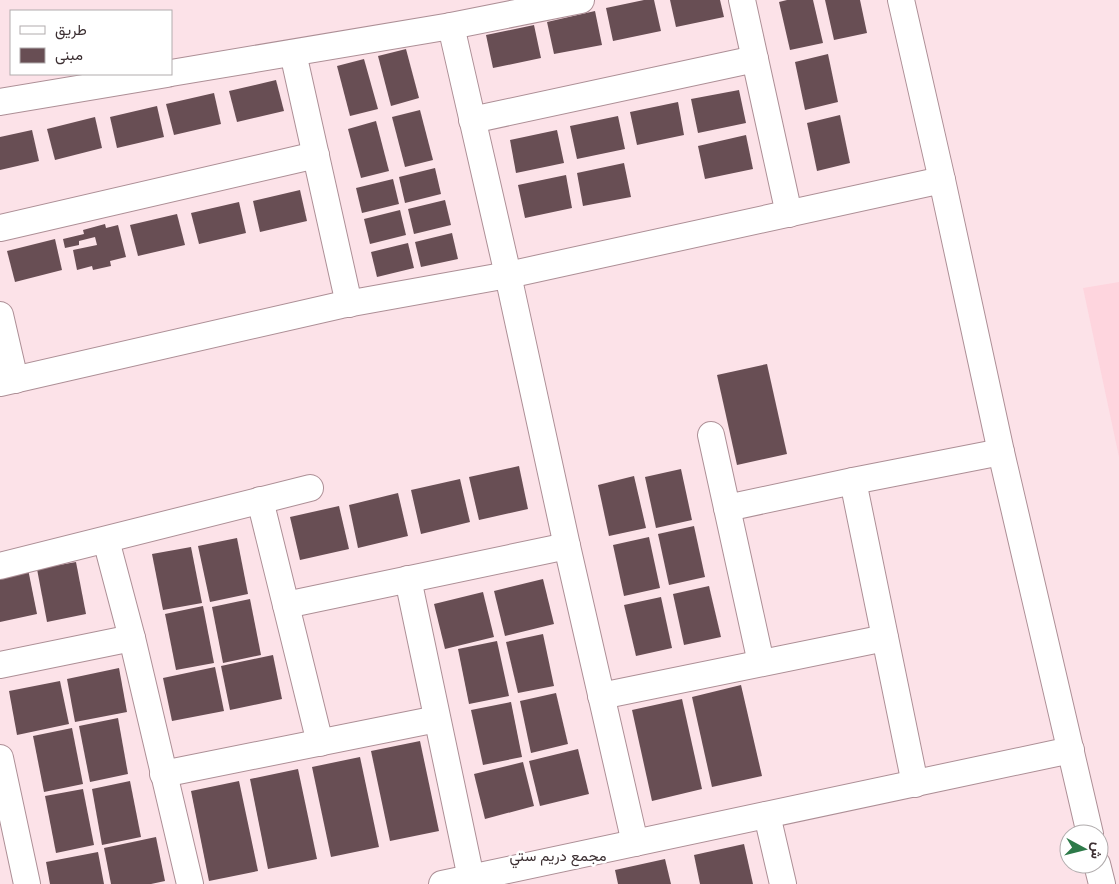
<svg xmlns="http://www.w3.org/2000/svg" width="1119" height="884" font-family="'DM Sans',Vazirmatn,sans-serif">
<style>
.built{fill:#fed5de}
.building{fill:#684e54}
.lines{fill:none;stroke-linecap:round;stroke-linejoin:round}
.minor-casing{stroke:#ad8f96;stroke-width:28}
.minor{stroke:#fff;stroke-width:26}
.labels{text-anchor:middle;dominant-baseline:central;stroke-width:5;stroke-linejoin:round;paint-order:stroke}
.neighbourhood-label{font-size:15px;fill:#3c2f32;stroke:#fff}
</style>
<rect width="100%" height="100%" fill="#fce2e8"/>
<polygon class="built" points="1119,282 1119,457 1083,288"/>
<g class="building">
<polygon points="644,0 654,0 661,31 613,41 606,8"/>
<polygon points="670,0 720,0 724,17 676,27"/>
<polygon points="787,0 813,0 823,43 790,50 779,2"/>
<polygon points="825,0 860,0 867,33 834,40"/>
<polygon points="595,11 602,45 554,54 547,22"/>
<polygon points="534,25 541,58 493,68 486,35"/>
<polygon points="406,49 419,98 391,106 378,56"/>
<polygon points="828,54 838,102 805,110 795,62"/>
<polygon points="364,59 378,109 350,116 337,66"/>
<polygon points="276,80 284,111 237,122 229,91"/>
<polygon points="739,90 746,123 698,133 691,99"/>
<polygon points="214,93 221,124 174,135 166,104"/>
<polygon points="678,102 684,135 637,145 630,112"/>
<polygon points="157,106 164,137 117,148 110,117"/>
<polygon points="420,110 433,160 405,167 392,117"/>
<polygon points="840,115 850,163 817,171 807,123"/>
<polygon points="618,116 625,149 577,159 570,126"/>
<polygon points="95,117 102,148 55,160 47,129"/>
<polygon points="376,121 389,171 361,178 348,129"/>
<polygon points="32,130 39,161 0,170 0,137"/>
<polygon points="557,130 564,163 516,173 510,140"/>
<polygon points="746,135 753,169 705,179 698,146"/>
<polygon points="624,163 631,197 583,206 577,173"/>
<polygon points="435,168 441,194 405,203 399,177"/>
<polygon points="566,175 572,208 525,218 518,185"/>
<polygon points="393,179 399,204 362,213 356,188"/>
<polygon points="300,190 307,221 260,232 253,201"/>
<polygon points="445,200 451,225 414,234 408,209"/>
<polygon points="239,202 246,233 199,244 191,213"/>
<polygon points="400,210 406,235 370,244 364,219"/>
<polygon points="177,214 185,245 138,256 130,225"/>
<polygon points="105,224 106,228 118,225 126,257 110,261 111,266 93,270 92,266 77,270 73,250 97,245 95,237 79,241 79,245 65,248 63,239 84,234 83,230"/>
<polygon points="452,233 458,259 421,267 415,242"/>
<polygon points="55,239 62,270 15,282 7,251"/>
<polygon points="408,243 414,268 377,277 371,252"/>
<polygon points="767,364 787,454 737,465 717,375"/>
<polygon points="519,466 528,509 479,520 469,477"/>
<polygon points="681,469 692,520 656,528 645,477"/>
<polygon points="634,476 646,528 609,536 598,485"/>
<polygon points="460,479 470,522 421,534 411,490"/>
<polygon points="398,493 408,536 358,548 349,505"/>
<polygon points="339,506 349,549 300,560 290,517"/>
<polygon points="694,526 705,577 669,585 658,534"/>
<polygon points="649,537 660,588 624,596 613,545"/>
<polygon points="237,538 248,594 210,602 198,546"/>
<polygon points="191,547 202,603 163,610 152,554"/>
<polygon points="76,562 86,614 47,622 37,569"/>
<polygon points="28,569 37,614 0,622 0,575"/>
<polygon points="543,579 554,624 505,636 494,591"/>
<polygon points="709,586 721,637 684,645 673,594"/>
<polygon points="483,592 494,637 445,649 434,604"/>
<polygon points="661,597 672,648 636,656 624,605"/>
<polygon points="250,599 261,655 223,663 212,607"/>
<polygon points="203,606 214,663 176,670 165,614"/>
<polygon points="543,634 554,686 518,693 506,642"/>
<polygon points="497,641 509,696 469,704 458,649"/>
<polygon points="273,655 282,699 230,710 221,666"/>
<polygon points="215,667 224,711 172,721 163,678"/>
<polygon points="119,668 127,712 75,722 67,679"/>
<polygon points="60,681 69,724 17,735 9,691"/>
<polygon points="741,685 762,776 712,787 692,697"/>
<polygon points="556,693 568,744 531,753 520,701"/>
<polygon points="682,699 702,789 652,801 632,710"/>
<polygon points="511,702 522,757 483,765 471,710"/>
<polygon points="118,718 128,774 90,782 79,726"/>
<polygon points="72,728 83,784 44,792 33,736"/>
<polygon points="420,741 439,831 390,841 371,751"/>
<polygon points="578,749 589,794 540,806 529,761"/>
<polygon points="360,757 379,847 331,857 312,767"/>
<polygon points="523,762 534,806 485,819 474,774"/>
<polygon points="298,769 317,859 268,869 250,779"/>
<polygon points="130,781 141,837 102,845 92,789"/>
<polygon points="239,781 258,871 209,881 191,791"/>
<polygon points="83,789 94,845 56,853 45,796"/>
<polygon points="156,837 165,881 151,884 111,884 104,848"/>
<polygon points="744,844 753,884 700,884 694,855"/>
<polygon points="98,852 104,884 50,884 46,862"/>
<polygon points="665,859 671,884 618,884 615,870"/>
</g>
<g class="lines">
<defs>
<g id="minor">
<polyline points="742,0 789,214"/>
<polyline points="901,0 942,180 1001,452 1090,834"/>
<polyline points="451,26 508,275 567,546 635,843"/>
<polyline points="293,53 349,304"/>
<polyline points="171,73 451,26 581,0"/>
<polyline points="0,102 167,74"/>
<polyline points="472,120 755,59"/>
<polyline points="0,228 316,155"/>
<polyline points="0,315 15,380"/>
<polyline points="0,383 341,305 508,275 942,180"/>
<polyline points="711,435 761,663"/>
<polyline points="853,481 915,784"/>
<polyline points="260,500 320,743"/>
<polyline points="727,508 853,481 1001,452"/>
<polyline points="106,540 132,638 190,884"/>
<polyline points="0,566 310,488"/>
<polyline points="408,579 471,878"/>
<polyline points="286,605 567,546"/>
<polyline points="0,665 132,638"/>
<polyline points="601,696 885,638"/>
<polyline points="0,758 27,884"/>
<polyline points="163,774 437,719"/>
<polyline points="767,815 783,884"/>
<polyline points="1097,864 1102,884"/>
<polyline points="442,884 1071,750"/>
</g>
</defs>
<use href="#minor" class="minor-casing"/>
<use href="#minor" class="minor"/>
</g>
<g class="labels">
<g class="neighbourhood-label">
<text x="558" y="856">مجمع دريم ستي</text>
</g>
</g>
<rect x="10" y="10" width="162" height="65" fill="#ffffff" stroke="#b1acad"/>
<rect x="20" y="26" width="25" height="8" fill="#ffffff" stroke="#b1acad"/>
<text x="55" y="35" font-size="15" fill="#3c2f32">طريق</text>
<rect x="20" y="48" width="25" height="15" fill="#684e54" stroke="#b1acad"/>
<text x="55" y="60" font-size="15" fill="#3c2f32">مبنى</text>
<g transform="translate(1084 849) rotate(97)"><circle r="24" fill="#ffffff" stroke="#b1acad"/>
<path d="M0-4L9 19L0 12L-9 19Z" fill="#2d7a49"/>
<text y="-8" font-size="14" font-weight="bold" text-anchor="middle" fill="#3c2f32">ش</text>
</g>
</svg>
